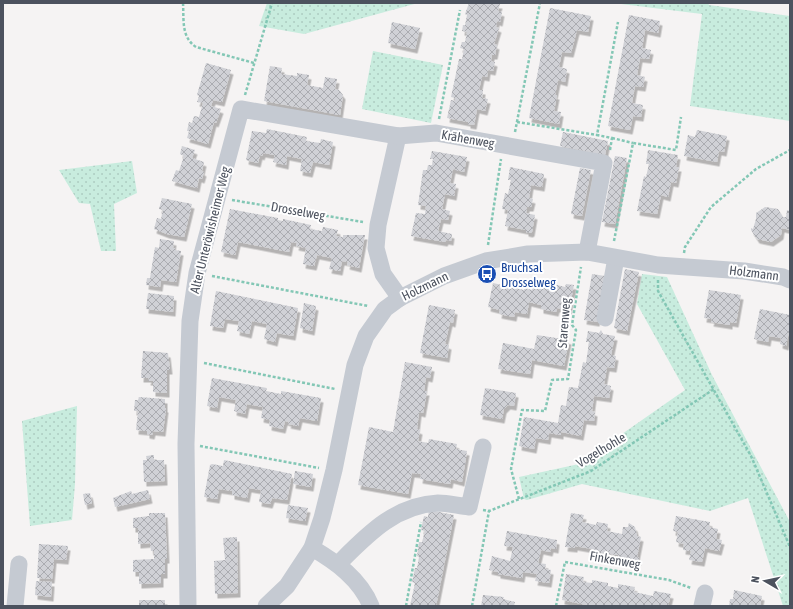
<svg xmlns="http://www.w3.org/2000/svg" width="793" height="609" font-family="'Asap Condensed',sans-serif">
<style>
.green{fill:url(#green-dots)}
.building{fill:url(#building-cross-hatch);filter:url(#shadow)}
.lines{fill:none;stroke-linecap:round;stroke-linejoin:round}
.path{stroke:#83c7b5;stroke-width:2.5;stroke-dasharray:3 2;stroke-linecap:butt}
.minor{stroke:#c5cad2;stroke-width:17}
.labels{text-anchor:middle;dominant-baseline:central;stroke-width:4;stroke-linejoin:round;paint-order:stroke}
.street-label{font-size:13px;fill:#4c525e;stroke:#fff}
.transit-label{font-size:13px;fill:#164399;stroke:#fff;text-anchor:start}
</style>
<defs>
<pattern id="green-dots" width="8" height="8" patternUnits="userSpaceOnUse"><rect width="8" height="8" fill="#c8ecde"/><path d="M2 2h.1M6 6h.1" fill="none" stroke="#adccc1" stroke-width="1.8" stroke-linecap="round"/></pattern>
<pattern id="building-cross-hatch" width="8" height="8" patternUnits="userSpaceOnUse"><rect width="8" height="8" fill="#d0d1d6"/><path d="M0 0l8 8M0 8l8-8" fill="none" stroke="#abacb1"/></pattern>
<filter id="shadow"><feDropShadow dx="2.5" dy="4.5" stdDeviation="0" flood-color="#0004"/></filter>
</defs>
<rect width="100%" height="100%" fill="#f5f3f3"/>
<g class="green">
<polygon points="267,3 418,3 304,34 259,26"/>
<polygon points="613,3 708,3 709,5 790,16 790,121 690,106 702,14"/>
<polygon points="373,51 443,65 431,123 362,109"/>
<polygon points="132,161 137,193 114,204 116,251 101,251 90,204 79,203 59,170"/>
<polygon points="642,274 667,277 712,375 790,522 790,606 783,606 748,498 710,511 582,484 527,500 524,499 519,477 579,464 685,390 637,304"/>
<polygon points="77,406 75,484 72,520 30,526 22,421"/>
</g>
<g class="building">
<polygon points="469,3 500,4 498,11 502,12 500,22 497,21 496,27 499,28 494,44 497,45 495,55 492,55 491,61 495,62 493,71 488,70 487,77 482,76 479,90 483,90 482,98 488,99 485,111 477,109 474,125 468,124 468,122 447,118 451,100 455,101 455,98 451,97 459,59 462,59 464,49 460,48 462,42 465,42 467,32 462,31 463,25 465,25 467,15 465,14"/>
<polygon points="550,8 591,16 588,32 577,30 571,53 562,52 559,67 567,69 565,82 558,80 555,95 557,95 554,111 561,112 559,124 529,118"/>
<polygon points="629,15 660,21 658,33 645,30 642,48 651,50 649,59 640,58 637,75 645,77 643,87 635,86 632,103 643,105 641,117 633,116 630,130 608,126"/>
<polygon points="392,22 420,28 415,49 388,43"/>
<polygon points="206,63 231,70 222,102 213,100 211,106 221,109 216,123 214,122 208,144 187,138 189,131 187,131 189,122 192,123 194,116 199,117 203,103 197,102 199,96 197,95"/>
<polygon points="270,66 282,68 281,74 297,76 297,73 309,75 307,85 323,88 325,77 337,79 335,89 339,90 343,95 340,115 264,101"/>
<polygon points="267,129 307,137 306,141 320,143 321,139 333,142 329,165 313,162 310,173 300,171 302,159 287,156 286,165 273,162 275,155 263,153 262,156 260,155 258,163 246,160 252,131 266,133"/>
<polygon points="697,130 727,136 724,152 719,151 717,162 684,156 688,135 695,137"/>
<polygon points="563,132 608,141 605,155 560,146"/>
<polygon points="182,146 195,150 192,158 204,162 202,171 204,172 202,179 199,178 197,188 172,181 176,170 179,171 184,156 180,154"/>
<polygon points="648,150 678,155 676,167 679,167 676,183 671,182 668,197 661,195 657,214 637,211 644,176 646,177 649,164 646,164"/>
<polygon points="432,151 467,157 464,172 453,169 450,183 456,184 454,196 445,194 442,209 450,211 448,220 441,219 438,231 452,234 451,241 446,240 445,242 411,236 416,213 425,214 426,206 418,205 423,170 427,170 428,165 432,165 433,159 430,159"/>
<polygon points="615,156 627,158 615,224 602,222"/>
<polygon points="510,167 544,174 542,187 531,185 529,198 533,199 531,207 527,207 526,213 535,215 532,232 530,233 526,232 526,230 505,226 508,210 502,209 505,193 508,194 511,180 508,180"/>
<polygon points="580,168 591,170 582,216 571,214"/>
<polygon points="162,198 192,204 184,237 167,234 154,229 157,218 161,219 162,214 163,210 159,209"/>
<polygon points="765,207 778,209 783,217 786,217 787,210 790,211 790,230 782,228 781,235 771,242 757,239 751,230 751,228 753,229 756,219 756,213"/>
<polygon points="230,209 278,218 278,220 283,221 283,219 311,225 310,229 322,231 323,227 338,230 336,236 343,237 343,235 365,235 359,268 347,265 348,262 342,261 340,271 329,269 332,258 317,255 314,266 303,264 306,248 296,246 297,243 291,242 289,252 238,242 235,255 221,252"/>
<polygon points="160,239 174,241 173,248 175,248 175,250 181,251 176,282 161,280 160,287 146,285 147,278 150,278 155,247 159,248"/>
<polygon points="625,269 639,272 627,331 614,328"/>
<polygon points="592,274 605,276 597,322 584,320"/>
<polygon points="534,279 565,287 566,284 574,285 569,310 557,308 556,312 541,309 541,305 529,302 527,314 515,312 514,317 499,314 500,310 488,307 493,283 524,290 524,288 532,290"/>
<polygon points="709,290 741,295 736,323 730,322 730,325 711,322 712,319 704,318"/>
<polygon points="216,291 298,308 293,336 277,333 275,342 264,339 267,324 252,321 249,334 237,331 239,321 225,319 223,328 210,326"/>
<polygon points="148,293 174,296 173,312 146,309"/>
<polygon points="304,303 316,306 312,331 300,328"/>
<polygon points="429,305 455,310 453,323 450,322 445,344 449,345 447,358 420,353"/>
<polygon points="760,309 790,315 790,327 786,346 780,344 781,338 769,336 768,342 754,339"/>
<polygon points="601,330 603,334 615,336 611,355 616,356 614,368 607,367 604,384 611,386 609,398 594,396 592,411 595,412 594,421 584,420 581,436 561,432 561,435 549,433 548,440 536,438 534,449 519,446 524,417 558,423 561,405 566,406 569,387 578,388 583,362 586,363 589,342 586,342 588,331 599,333"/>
<polygon points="537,335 569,340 564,366 532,360 530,374 498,369 503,343 534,349"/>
<polygon points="143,351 168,353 170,370 167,370 167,393 153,392 153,381 148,381 149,378 141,378"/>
<polygon points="405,362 432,367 430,378 426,377 424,391 427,391 423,413 419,412 417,429 420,430 418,441 428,443 429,439 457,444 456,449 467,451 462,482 451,479 450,484 420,479 421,474 412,473 408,494 358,485 369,427 393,432"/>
<polygon points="212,378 267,388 266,391 281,394 281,391 321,398 317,421 300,418 298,426 288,424 289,422 285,421 283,429 269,426 270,420 261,418 263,407 247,404 245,414 234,411 236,400 219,397 217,408 207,406"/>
<polygon points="485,388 516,393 514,406 508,405 504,409 502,419 480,415"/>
<polygon points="139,397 165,399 165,408 166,408 163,432 153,431 152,435 147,434 147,431 136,430 138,411 134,411 135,400 138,400"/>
<polygon points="154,455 154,460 164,460 165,481 144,482 143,460 147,460 146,456"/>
<polygon points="224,460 292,474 287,500 272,498 270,504 259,502 261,490 249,488 247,498 232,495 232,491 219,489 217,499 204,497 210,465 212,464 223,466"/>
<polygon points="295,471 313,474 311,487 293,484"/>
<polygon points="148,490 150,499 115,507 113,498 131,491 132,494"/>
<polygon points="90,493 92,503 85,505 83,494"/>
<polygon points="288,505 308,508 305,521 286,518"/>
<polygon points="429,510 454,515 436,606 410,606 415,583 412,582 415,568 417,568 419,557 417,556 419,542 422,542 425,531 421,530 424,516 428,517"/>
<polygon points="149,513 165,513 167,559 165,559 165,574 161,574 161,583 139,584 139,572 133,572 133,560 154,559 154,551 151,551 150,543 138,544 138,528 133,528 133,518 149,516"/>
<polygon points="571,513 584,515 582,522 596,525 597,522 608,524 607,531 622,534 623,527 628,527 629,523 635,527 637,536 641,537 637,557 639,558 639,561 626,559 626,562 622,561 622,559 618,558 618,555 591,552 592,549 575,546 575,548 565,547"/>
<polygon points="676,516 710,522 709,527 718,529 716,539 722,540 719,551 705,548 702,562 689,560 691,551 683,550 684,544 676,542 678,532 673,531"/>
<polygon points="507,531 557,540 556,549 551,548 550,552 541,550 538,563 546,564 545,569 551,570 549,583 535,581 537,574 523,572 522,578 498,574 498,572 489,570 492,556 510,561 513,547 504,546"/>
<polygon points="237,537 238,593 215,594 214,561 225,560 223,538"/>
<polygon points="39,544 68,546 66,560 54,559 52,579 37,578"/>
<polygon points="566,574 584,577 583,582 592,583 592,580 608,583 608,586 618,588 618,584 635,587 634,592 653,596 654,591 671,594 668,606 592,606 562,600"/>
<polygon points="36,581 52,582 51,597 35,595"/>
<polygon points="734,590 762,596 760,606 729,606 730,599 733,599"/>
<polygon points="483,595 504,597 503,599 515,602 514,606 481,606"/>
<rect x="139" y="600" width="26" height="6"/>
</g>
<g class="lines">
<g class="path">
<path d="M183,3C184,20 181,37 196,47L254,63"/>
<polyline points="245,95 272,3"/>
<polyline points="439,119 460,10"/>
<polyline points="517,122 597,135"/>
<polyline points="515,132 540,3"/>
<polyline points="612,138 633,143"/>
<polyline points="610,150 612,138 597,135 618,22"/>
<polyline points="232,200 363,222"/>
<polyline points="614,241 633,143 676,150 681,117"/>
<polyline points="488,245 501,159"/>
<polyline points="684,253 685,247 711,207 756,169 790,150"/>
<polyline points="212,276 368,306"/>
<polyline points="658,280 658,291 751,456 790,547"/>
<polyline points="204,363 335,389"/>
<polyline points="200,446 319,468"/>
<polyline points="519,499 511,469 522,410 545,411 552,380 568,379 576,330 572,325 581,267"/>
<polyline points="483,510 489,511 591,471 714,389"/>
<polyline points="406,606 421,522"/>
<polyline points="472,606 489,511"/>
<polyline points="556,606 565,562 669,580 691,588"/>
</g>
<g class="minor">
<polyline points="398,136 378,225 376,248 383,274 400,298"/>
<polyline points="605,318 616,258"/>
<path d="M312,548C336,562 360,579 371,606"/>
<path d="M338,564C367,535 395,505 438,503C448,503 459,506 469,507L483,447"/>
<polyline points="15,606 19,564"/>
<polyline points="188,606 186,444 190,321 197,273 241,109 398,136 436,133 604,163 587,252"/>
<polyline points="266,606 287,586 312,548 322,518 334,470 355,365 366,336 385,309 400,298 444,276 486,261 528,254 587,252 658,265 744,271 783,277 790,280"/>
<polyline points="702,606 705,593"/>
</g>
</g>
<defs>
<symbol id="bus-disc" viewBox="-11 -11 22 22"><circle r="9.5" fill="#1a4fb4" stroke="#fff"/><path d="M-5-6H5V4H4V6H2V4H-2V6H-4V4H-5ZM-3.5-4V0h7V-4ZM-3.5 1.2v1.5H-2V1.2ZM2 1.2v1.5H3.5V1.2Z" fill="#fff"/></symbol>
</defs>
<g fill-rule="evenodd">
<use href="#bus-disc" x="476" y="263" width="22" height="22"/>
</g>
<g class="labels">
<g class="street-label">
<text transform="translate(468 139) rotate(10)">Krähenweg</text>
<text transform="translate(298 211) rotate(10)">Drosselweg</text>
<text transform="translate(210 230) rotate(-76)">Alter Unteröwisheimer Weg</text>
<text transform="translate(754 273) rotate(7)">Holzmann</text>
<text transform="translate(425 286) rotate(-26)">Holzmann</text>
<text transform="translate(564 323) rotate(-86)">Starenweg</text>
<text transform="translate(601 450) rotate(-31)">Vogelhohle</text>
<text transform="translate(615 560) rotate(10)">Finkenweg</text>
</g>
<g class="transit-label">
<text x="501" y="267">Bruchsal<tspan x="501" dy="15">Drosselweg</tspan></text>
</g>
</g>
<rect width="793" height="609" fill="none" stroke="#4c525e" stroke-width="8"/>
<g transform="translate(765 581) rotate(279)" stroke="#ffffff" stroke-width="3" paint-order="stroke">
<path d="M0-3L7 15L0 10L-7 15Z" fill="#4c525e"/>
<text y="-6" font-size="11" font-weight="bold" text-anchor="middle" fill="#4c525e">N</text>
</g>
</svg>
